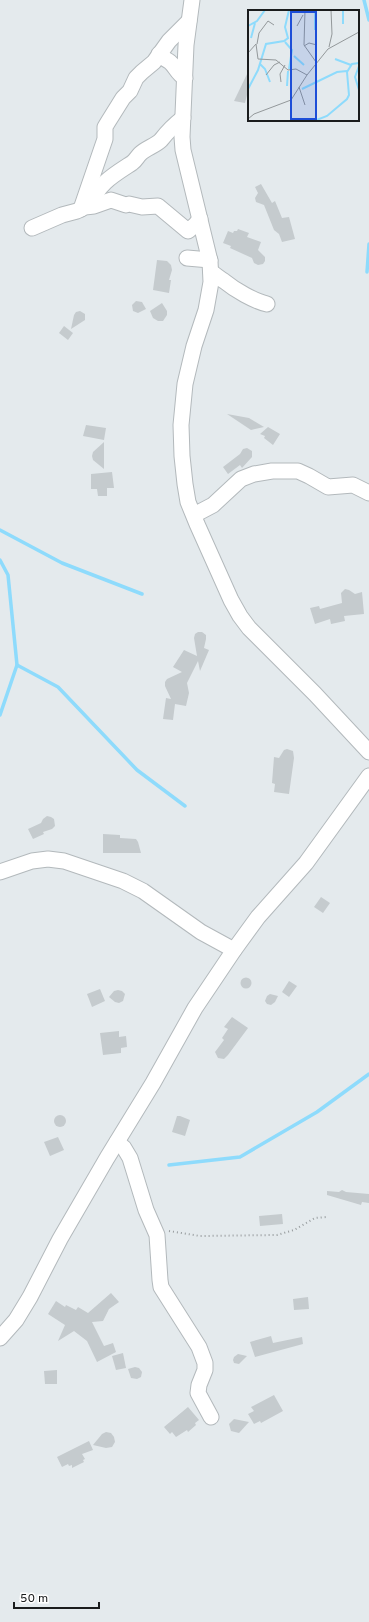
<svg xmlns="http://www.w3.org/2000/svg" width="369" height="1622" font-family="Overpass,sans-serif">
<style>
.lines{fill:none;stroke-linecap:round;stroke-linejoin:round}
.stream{stroke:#8edbfc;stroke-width:3.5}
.building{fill:#c5cbce}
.minor-casing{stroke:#b3b9bc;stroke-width:17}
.path{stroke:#989d9f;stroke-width:2;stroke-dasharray:1 3;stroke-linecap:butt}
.minor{stroke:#fff;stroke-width:15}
.inset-river{fill:none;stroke:#8edbfc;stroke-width:2}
.inset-road{fill:none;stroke:#93989a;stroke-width:1}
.view{fill:#1d4ed8;fill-opacity:0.15;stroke:#1d4ed8;stroke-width:2}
.inset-edge{fill:none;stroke:#1a1c1d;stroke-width:2}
</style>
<rect width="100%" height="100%" fill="#e4eaed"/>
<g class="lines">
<g class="stream">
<polyline points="364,0 369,20"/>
<polyline points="367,272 369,244"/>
<polyline points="0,530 62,563 142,594"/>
<polyline points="0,560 8,575 17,665 0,715"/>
<polyline points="17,665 58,687 137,770 185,806"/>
<polyline points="169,1165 240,1157 317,1112 369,1074"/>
</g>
</g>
<g class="building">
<polygon points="248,72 249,87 245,103 234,101"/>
<polygon points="261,184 272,203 275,201 282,218 289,217 295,239 282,242 279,234 274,230 264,205 256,202 255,198 258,193 255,187"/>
<polygon points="238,229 249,233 247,237 261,242 258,250 265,257 265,261 263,264 258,265 254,263 252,258 230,248 231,246 223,243 228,231 233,233 234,231 237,231"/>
<polygon points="157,260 167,261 171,265 172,270 169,280 171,280 169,293 153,290"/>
<polygon points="136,301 142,302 146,309 138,313 133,311 132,305"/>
<polygon points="162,303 167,311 167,315 163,321 158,321 153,318 150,311"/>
<polygon points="80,311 85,314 85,320 71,329 74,315 76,312"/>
<polygon points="64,326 73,333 68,340 59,333"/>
<polygon points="227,414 249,418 264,427 251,430"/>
<polygon points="86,425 106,428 104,440 83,436"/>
<polygon points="268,427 280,434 273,445 264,438 265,436 260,434"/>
<polygon points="104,442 104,469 93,460 92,456 93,452"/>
<polygon points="247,448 252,451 252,457 242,468 240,465 228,474 223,467 240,454 243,449"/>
<polygon points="112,472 114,488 107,488 107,496 98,496 97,489 91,489 91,474"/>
<polygon points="345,589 349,590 355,594 362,592 364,614 344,616 345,621 331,624 330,619 315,624 310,608 319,606 320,609 342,603 341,593"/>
<polygon points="198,632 202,632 206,635 206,639 204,648 209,650 200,671 198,661 187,683 189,693 186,706 175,704 173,720 163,719 166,698 171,699 165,686 165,682 167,679 182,672 173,667 184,650 197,656 194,638 195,634"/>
<polygon points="287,749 293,751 294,758 289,794 274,792 275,784 272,783 274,757 279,758 284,750"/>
<polygon points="47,816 51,817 54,819 55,826 52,829 43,832 44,834 33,839 28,829 41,823 43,819"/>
<polygon points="103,834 120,835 120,838 136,839 138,842 141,853 103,853"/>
<polygon points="321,897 330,903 323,913 314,907"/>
<circle cx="246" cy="983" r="5.5"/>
<polygon points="289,981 297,986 289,997 282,992"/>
<polygon points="100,989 105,1001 92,1007 87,994"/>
<polygon points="118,990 122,991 125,994 123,1001 119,1003 115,1002 109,997 114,991"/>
<polygon points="270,994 278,996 275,1002 271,1005 267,1004 265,1001 267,996"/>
<polygon points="232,1017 248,1028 228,1055 224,1059 218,1058 215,1052 224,1040 222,1038 228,1029 224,1027"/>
<polygon points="119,1031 119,1037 126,1036 127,1047 121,1048 121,1053 103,1055 100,1033"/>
<circle cx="60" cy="1121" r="6"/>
<polygon points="177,1116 180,1116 190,1120 185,1136 172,1132"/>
<polygon points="58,1137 64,1150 50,1156 44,1142"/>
<polygon points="342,1190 346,1192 369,1194 369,1203 362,1202 361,1205 327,1195 327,1191 339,1192"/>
<polygon points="282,1214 283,1224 260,1226 259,1216"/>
<polygon points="111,1293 119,1302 109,1309 103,1321 92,1322 104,1346 113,1343 116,1352 97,1362 87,1341 74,1331 58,1341 65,1325 48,1314 56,1301 65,1307 66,1305 76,1310 78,1307 88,1313"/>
<polygon points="308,1297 309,1309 294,1310 293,1299"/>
<polygon points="271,1336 273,1343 302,1337 303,1344 255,1357 250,1342"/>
<polygon points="123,1353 126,1368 116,1370 112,1356"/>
<polygon points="238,1354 247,1356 239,1364 234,1363 233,1360 234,1357"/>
<polygon points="135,1367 139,1368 142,1372 141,1377 137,1379 131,1378 128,1369"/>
<polygon points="57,1370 57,1384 45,1384 44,1371"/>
<polygon points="274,1395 283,1411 261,1423 260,1421 254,1424 248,1414 254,1411 251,1407"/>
<polygon points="188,1407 199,1420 195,1423 196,1425 188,1432 187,1430 176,1437 172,1432 170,1434 164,1427"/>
<polygon points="234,1419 249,1422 239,1433 231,1431 229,1424"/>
<polygon points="106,1432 111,1433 114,1437 115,1442 112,1447 106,1448 93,1445 102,1434"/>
<polygon points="89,1441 93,1450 82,1454 85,1459 83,1460 84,1462 72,1468 72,1465 69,1466 68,1464 62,1467 57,1457"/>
</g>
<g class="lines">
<defs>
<g id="minor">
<polyline points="192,0 186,45 182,137 183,150 210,261 211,282 206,310 194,346 185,384 181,425 182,456 185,484 188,502 197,524 231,600 240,616 249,628 315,694 369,752"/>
<path d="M159,54C162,58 166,59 170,62C176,67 177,74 185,78"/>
<path d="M89,206C99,183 112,176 132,163C136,160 137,157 140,154C146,148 155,146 161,140C168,131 174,125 183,118"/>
<polyline points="81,209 105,139 105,127 108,122 123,98 130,91 136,78 142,72 154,62 169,41 189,21"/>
<polyline points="32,228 62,215 77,211 85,207 94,206 111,200 126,205 129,204 142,207 158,206 188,231 195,225 200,219"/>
<polyline points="187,258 210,260"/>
<path d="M211,272C216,275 219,278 224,281C235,290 254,301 267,304"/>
<polyline points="194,515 213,505 241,479 254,474 272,471 298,471 309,476 328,487 353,485 369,493"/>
<polyline points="0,872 32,861 48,859 64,861 123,881 143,891 201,932 234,950"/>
<polyline points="117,1142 124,1148 130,1158 146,1210 157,1235 160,1280 161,1287 199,1347 205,1363 205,1370 199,1385 198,1393 211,1417"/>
<polyline points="0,1338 16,1320 30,1297 60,1239 107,1158 153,1083 195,1008 234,950 258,917 306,863 369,776"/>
</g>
</defs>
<use href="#minor" class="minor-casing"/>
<polyline class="path" points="169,1231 200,1236 277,1235 294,1230 315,1218 327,1217"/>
<use href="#minor" class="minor"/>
</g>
<g transform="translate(248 10)">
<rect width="111" height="111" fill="#e4eaed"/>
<path class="inset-river" d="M67,0V20M95,0V14M0,16L9,11L17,0M3,28L7,13M37,32L44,40L41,59M46,46L56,55M87,49L103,55M12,54L17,59L22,72M111,56L107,67L111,80M39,76L40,61M0,79L10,60L18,34L36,31L40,28L37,17L41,0M54,79L89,62L99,61M66,111L79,106L99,89L101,85L99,62L104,54L111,53"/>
<path class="inset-road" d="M57,0L56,35L68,52M49,16L55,5M9,34L11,23L20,11L26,15M56,36L61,33L69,35M81,37L84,24L83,0M0,43L8,34L10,49L28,50L40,60L48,59L59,65M18,65L26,55L32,52M33,72L32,64L37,55M51,77L57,95M0,109L6,104L43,90L59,65L80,39L111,22"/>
<path class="view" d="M43,2H68V109H43Z"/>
<rect width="111" height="111" class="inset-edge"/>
</g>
<path d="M14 1602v6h85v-6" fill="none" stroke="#1a1c1d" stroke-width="2"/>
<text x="20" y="1602" font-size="12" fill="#1a1c1d" stroke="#ffffff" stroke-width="3" paint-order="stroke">50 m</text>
</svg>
